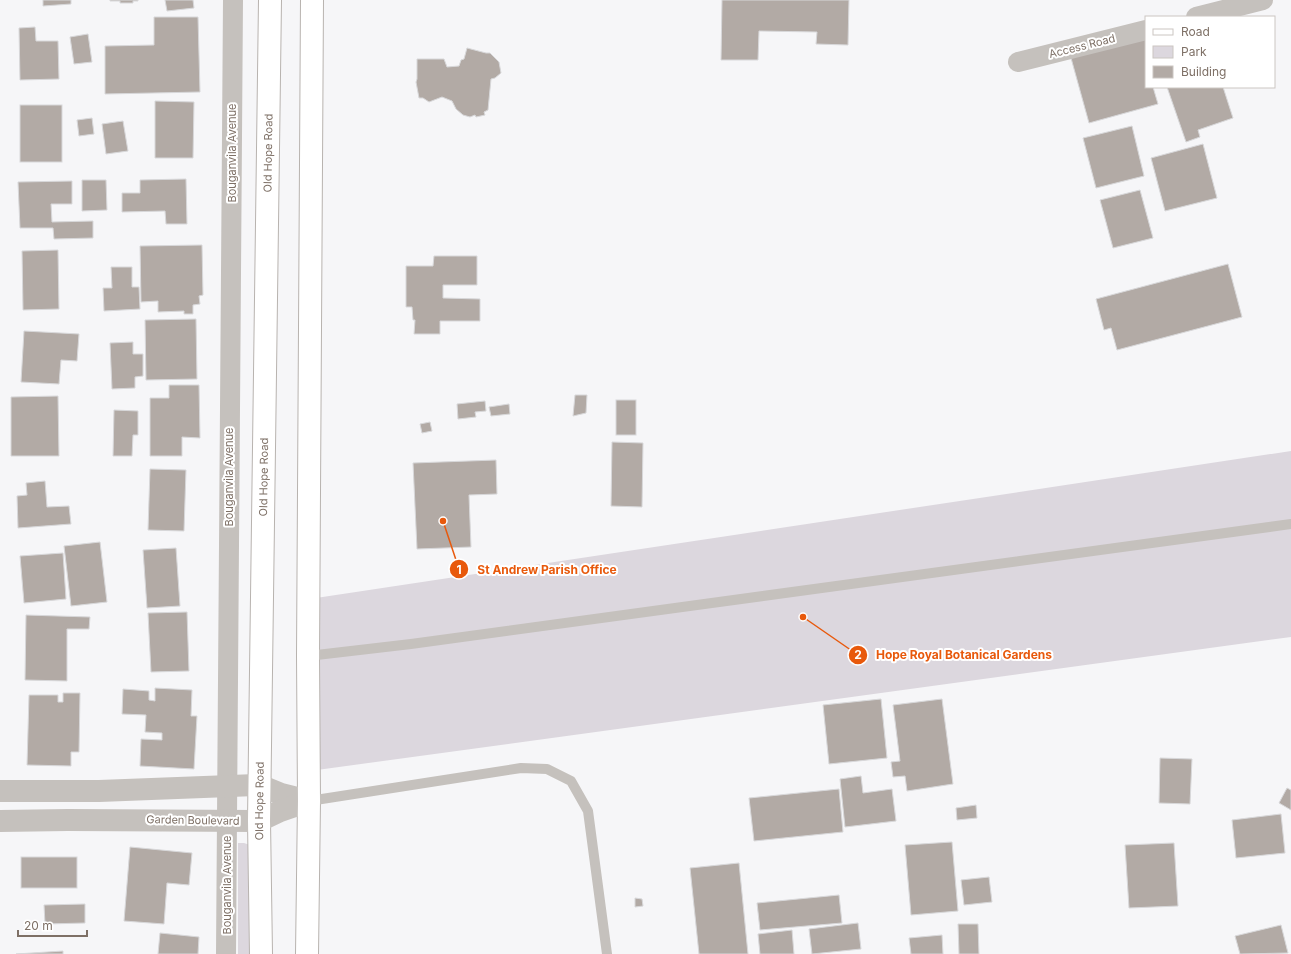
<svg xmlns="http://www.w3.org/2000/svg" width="1291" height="954" font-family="Inter,sans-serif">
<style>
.green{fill:#dcd7de}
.building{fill:#b2aaa5;stroke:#d8d8da}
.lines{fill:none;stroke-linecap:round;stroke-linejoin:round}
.primary-casing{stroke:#b8b3af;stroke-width:24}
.service{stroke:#c5c1bd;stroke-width:10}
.minor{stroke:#c5c1bd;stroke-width:20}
.tertiary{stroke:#c5c1bd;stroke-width:22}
.primary{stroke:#fff;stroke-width:22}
.labels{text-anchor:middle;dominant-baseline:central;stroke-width:4;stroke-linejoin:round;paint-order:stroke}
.street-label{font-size:11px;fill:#7e7066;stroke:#fff}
.leader{fill:none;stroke:#e8590c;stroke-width:1.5}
.callout-dot{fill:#e8590c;stroke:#fff;stroke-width:1.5}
.mark-label{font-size:12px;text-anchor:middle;font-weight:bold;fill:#fff}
.callout-label{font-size:12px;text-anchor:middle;font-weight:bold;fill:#e8590c;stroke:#fff;stroke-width:4;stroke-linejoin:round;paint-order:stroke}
</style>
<rect width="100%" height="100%" fill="#f6f6f8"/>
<g class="green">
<polygon points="1291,451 1291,637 317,770 316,598"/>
<polygon points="238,843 244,843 253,846 253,954 238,954"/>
</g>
<g class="building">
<polygon points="43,0 71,0 71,4 43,6"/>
<polygon points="110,0 138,0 138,1 133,1 133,3 120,3 120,1 110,1"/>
<polygon points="165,0 193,0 194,8 167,11"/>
<polygon points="722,0 849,0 848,45 816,44 817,32 759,31 758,60 721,60"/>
<polygon points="154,17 198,17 200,92 105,94 105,46 154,45"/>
<polygon points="35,27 36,41 58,41 59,79 20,80 19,28"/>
<polygon points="88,34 92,62 74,64 70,37"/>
<polygon points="1146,37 1146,87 1153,87 1158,104 1089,123 1071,58"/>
<polygon points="467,48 486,53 490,53 499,62 501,73 495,78 491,79 488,110 484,112 485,115 476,117 475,115 470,117 463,115 456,109 452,101 442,97 429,102 423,98 419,98 416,82 417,79 417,59 444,59 447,67 459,66 461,60 464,59"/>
<polygon points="1167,87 1223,87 1233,118 1198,130 1200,137 1186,142"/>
<polygon points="155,101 194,102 193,158 155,158"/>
<rect x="20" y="105" width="42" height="57"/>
<polygon points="92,118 94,134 79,136 77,120"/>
<polygon points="123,121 128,151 106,154 102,124"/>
<polygon points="1132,126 1144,176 1096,188 1083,138"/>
<polygon points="1203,144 1217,198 1165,211 1151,158"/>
<polygon points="186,179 187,224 166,224 165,211 122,212 122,193 140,193 140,180"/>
<polygon points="82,180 106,180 107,210 82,211"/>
<polygon points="72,181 72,204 51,204 52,222 93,221 93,238 54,239 53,228 20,228 18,182"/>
<polygon points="1140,190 1153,238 1113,248 1100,200"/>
<polygon points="202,245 203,295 199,296 200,304 193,305 193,314 184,314 184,311 158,312 158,301 141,302 140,246"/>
<polygon points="58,250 59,309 23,310 22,251"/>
<polygon points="434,256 477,256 477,285 443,285 443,298 480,299 480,321 440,321 440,334 414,334 415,320 413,320 412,307 406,307 406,266 433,266"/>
<polygon points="1228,264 1242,317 1117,350 1111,328 1104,330 1096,299"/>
<polygon points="111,267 132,267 132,287 139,287 140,309 104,311 103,288 112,288"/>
<polygon points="196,319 197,379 146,380 145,320"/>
<polygon points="24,331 79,334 77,361 61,360 59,384 21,382"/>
<polygon points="133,342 133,354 143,354 143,376 135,377 135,388 112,389 110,343"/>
<polygon points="169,385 199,385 200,438 182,437 182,456 150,456 150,398 169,398"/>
<polygon points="575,395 587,395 586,413 573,416"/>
<polygon points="58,396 59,456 11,456 11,397"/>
<rect x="616" y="400" width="20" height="35"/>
<polygon points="485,401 486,411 475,412 476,417 458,419 457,404"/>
<polygon points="509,404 510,414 491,416 489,407"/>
<polygon points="114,410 138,411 138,435 133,435 132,456 113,456"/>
<polygon points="430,422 432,431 422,433 420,424"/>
<polygon points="612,442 643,443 642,507 611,506"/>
<polygon points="496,460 497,494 469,495 471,547 417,549 413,463"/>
<polygon points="150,469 186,470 184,531 148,530"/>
<polygon points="45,481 47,507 69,506 71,524 18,528 17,496 27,495 26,483"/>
<polygon points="100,542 107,602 71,606 64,546"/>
<polygon points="176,548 180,606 147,608 143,550"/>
<polygon points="63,553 66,599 24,603 20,556"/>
<polygon points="187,612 189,671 151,672 148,613"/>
<polygon points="26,615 90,617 89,629 67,629 67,681 25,680"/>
<polygon points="155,688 192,690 191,716 197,716 194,769 140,766 141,739 162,740 162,733 145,732 146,715 122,714 123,689 149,691 149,700 155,701"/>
<polygon points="63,693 80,693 79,752 71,752 71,766 27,765 29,695 58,695 58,702 63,702"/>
<polygon points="881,699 887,758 829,764 823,705"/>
<polygon points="942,699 953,784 907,791 905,776 893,777 891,762 900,761 893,705"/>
<polygon points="1160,758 1192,759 1190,804 1159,803"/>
<polygon points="861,776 863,793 892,789 896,821 845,827 840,779"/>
<polygon points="1287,788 1291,790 1291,810 1279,803"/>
<polygon points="839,789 843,832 754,841 749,798"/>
<polygon points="976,805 977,818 957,820 956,808"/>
<polygon points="1281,814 1285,853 1236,858 1232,820"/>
<polygon points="952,842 958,911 911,915 905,845"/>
<polygon points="1174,843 1178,906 1129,908 1125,845"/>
<polygon points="130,847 192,853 189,885 167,883 164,924 124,921"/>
<rect x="21" y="857" width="56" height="31"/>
<polygon points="739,863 748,954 699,954 690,868"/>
<polygon points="989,877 992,902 964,905 961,880"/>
<polygon points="839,895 842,923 760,930 757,903"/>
<polygon points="635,898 642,899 643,906 635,907"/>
<polygon points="85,904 85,923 45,924 44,905"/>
<polygon points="858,923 861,949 812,954 809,929"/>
<polygon points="958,924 978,924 979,954 959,954"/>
<polygon points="1281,925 1288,953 1240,954 1235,936"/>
<polygon points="792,930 794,954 760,954 758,934"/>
<polygon points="160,933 199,937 198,954 158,954"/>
<polygon points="942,935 943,954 911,954 909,938"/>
<polygon points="63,951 63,954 16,954"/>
</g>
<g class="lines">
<defs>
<g id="primary">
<path id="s1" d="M261,954L259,821L270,0"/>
<polyline points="307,954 309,801 308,656 312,0"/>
</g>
</defs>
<use href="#primary" class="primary-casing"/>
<g class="service">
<polyline points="308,656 411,644 1291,524"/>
<polyline points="309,801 521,768 547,769 571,781 588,811 607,954"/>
</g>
<g class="minor">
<polyline points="1196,17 1263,0"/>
<polyline points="1018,62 1146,30"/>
<polyline points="226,954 233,0"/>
</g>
<g class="tertiary">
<polyline points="0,791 99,791 259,785 281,794 309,801"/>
<polyline points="0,821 68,820 259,821 280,811 309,801"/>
</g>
<use href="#primary" class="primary"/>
</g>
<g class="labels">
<g class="street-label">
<text transform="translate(1082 46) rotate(-14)">Access Road</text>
<text transform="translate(232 153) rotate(-90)">Bouganvila Avenue</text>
<text stroke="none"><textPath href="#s1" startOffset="801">Old Hope Road</textPath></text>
<text transform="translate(229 477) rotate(-90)">Bouganvila Avenue</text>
<text stroke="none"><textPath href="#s1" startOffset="477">Old Hope Road</textPath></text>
<text stroke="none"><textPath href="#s1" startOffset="153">Old Hope Road</textPath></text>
<text transform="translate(193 820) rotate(1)">Garden Boulevard</text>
<text transform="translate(227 885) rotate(-90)">Bouganvila Avenue</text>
</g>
</g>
<path class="leader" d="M443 521L459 569M803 617L858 655"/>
<g class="callout-dot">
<circle cx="443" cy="521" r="4"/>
<circle cx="803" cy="617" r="4"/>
<circle cx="459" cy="569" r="10"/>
<circle cx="858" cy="655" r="10"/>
</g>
<g class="mark-label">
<text x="459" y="574">1</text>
<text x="858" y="659">2</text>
</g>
<g class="callout-label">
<text x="547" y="574">St Andrew Parish Office</text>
<text x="964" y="659">Hope Royal Botanical Gardens</text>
</g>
<rect x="1145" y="16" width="130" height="72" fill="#ffffff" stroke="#cbc6c2"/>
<rect x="1153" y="29" width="20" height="6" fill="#ffffff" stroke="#cbc6c2"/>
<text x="1181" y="36" font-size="12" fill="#7e7066">Road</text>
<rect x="1153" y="46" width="20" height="12" fill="#dcd7de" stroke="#cbc6c2"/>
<text x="1181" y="56" font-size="12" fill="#7e7066">Park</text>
<rect x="1153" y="66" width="20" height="12" fill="#b2aaa5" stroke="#cbc6c2"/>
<text x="1181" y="76" font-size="12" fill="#7e7066">Building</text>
<path d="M18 930v6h69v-6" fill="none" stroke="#7e7066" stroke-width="2"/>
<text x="24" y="930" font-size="12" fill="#7e7066" stroke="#ffffff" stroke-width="3" paint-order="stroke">20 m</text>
</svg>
